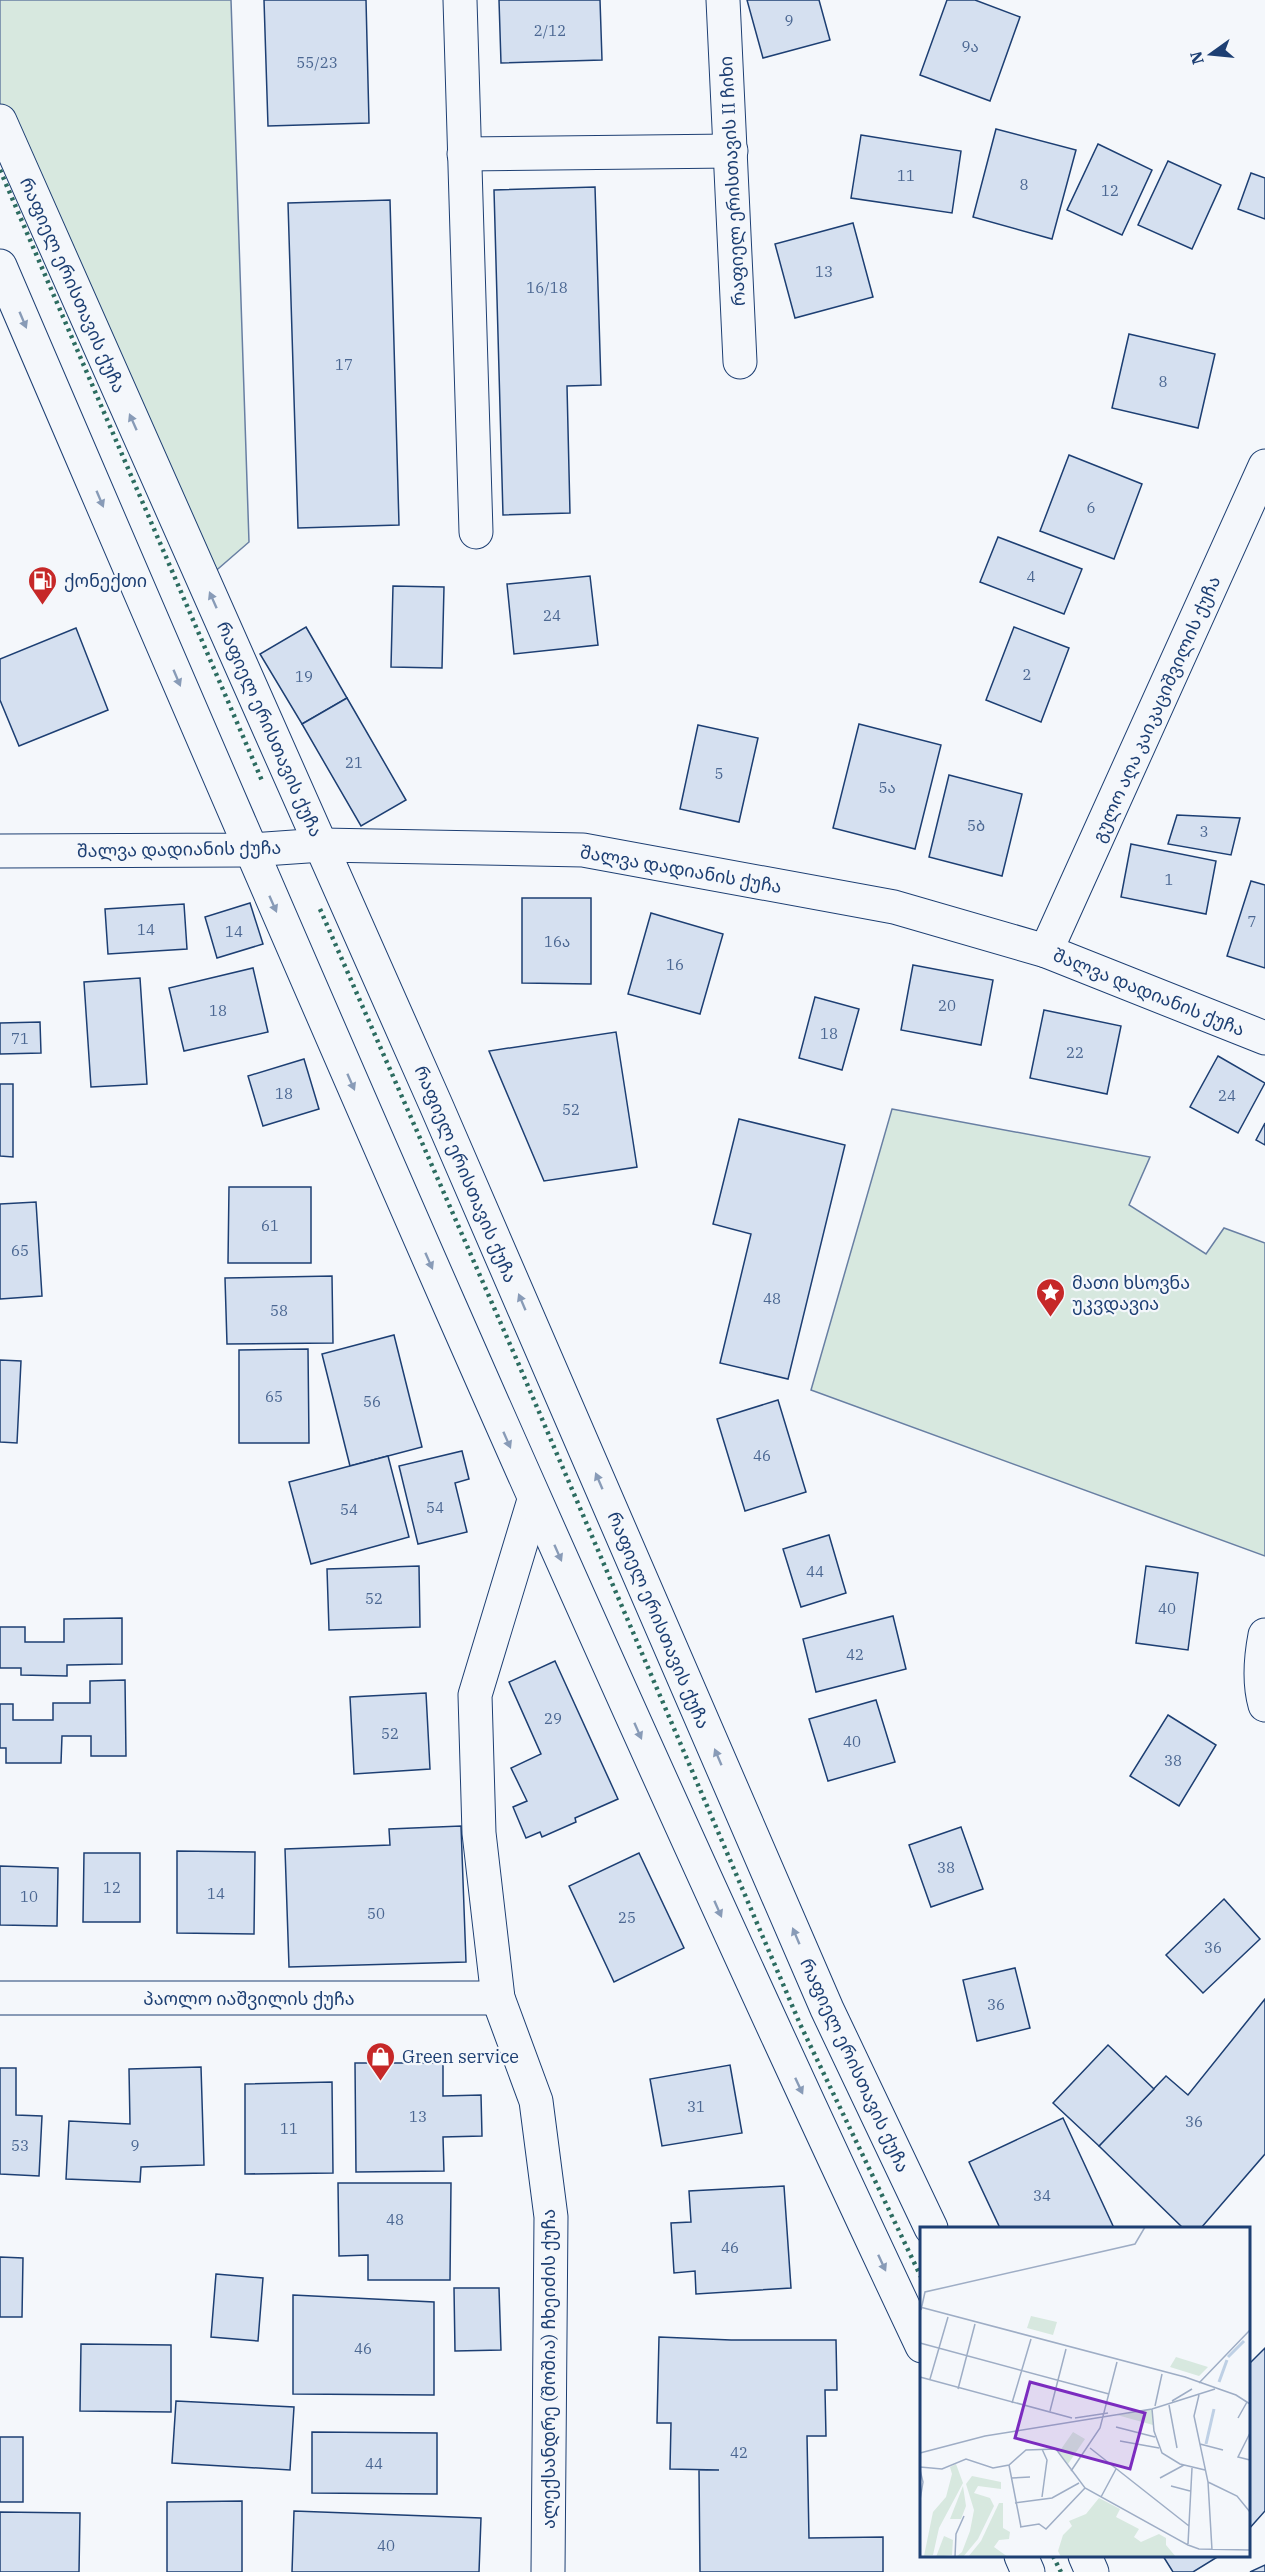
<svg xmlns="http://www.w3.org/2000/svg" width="1265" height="2572" font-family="'IBM Plex Serif','Noto Sans Georgian',serif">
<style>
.green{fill:#d7e8df;stroke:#687fa3;stroke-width:1.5}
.building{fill:#d5e0f0;stroke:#1d3f73;stroke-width:1.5}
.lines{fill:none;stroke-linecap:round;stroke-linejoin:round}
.minor-casing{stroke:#1d3f73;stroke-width:35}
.major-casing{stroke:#1d3f73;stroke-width:35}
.minor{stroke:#f4f7fb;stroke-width:33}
.major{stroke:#f4f7fb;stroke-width:33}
.hedge{stroke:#2c6c60;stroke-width:4.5;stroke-dasharray:3 4.5;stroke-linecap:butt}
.oneway{fill:#889bb7}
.labels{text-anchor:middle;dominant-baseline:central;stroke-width:4.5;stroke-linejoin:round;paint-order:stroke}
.number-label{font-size:15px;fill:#4b6792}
.street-label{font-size:18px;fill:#1d3f73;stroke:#f4f7fb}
.poi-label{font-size:18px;fill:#1d3f73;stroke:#f4f7fb;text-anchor:start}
.inset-river{fill:none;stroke:#bed0e5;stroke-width:3}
.inset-road{fill:none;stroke:#9eadc5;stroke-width:1.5}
.view{fill:#7b2cbf;fill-opacity:0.15;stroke:#7b2cbf;stroke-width:3}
.inset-edge{fill:none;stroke:#1d3f73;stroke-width:3}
</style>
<rect width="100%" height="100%" fill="#f4f7fb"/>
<g class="green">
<polygon points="0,0 231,0 249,542 204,581 0,121"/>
<polygon points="892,1109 1150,1157 1129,1205 1206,1254 1224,1228 1265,1243 1265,1556 811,1390"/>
</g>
<g class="building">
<polygon points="264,0 366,0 369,123 268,126"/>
<polygon points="499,0 600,0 602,60 501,63"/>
<polygon points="747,0 819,0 830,40 763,58"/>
<polygon points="947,0 975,0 1020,17 990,101 920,75"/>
<polygon points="996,129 1076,150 1052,239 973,217"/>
<polygon points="861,135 961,151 952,213 851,198"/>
<polygon points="1098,144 1152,170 1122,235 1067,210"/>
<polygon points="1168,161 1221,185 1192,249 1138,225"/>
<polygon points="1251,173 1265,178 1265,219 1238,209"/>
<polygon points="595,187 601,385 567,386 570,513 503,515 494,190"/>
<polygon points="390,200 399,525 298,528 288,203"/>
<polygon points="853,223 873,297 795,318 775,244"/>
<polygon points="1129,334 1215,354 1198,428 1112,408"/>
<polygon points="1069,455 1142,484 1114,559 1040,531"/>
<polygon points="998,537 1082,569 1064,614 980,582"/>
<polygon points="590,576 598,645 514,654 507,584"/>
<polygon points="393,586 444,587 442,668 391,667"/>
<polygon points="306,627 347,698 302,724 260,654"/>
<polygon points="1014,627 1069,648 1041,722 986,700"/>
<polygon points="76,628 108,710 19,746 0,700 0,659"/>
<polygon points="347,698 406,800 361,826 302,724"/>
<polygon points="859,724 941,745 915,849 833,828"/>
<polygon points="698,725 758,738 739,822 680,809"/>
<polygon points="949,775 1022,794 1002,876 929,857"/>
<polygon points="1177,815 1240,818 1231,855 1168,844"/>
<polygon points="1131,844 1216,861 1206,914 1121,897"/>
<polygon points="1251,881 1265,885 1265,968 1227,956"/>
<polygon points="522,898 591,898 591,984 522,983"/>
<polygon points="250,903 263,944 217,958 205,917"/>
<polygon points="184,904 187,949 108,954 105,909"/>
<polygon points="651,913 723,934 700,1014 628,994"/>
<polygon points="913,965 993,980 981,1045 901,1030"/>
<polygon points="253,968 268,1032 184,1051 169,988"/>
<polygon points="140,978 147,1084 91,1087 84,982"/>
<polygon points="815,997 859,1009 842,1070 799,1058"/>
<polygon points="1044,1010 1121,1026 1107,1094 1030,1078"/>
<polygon points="40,1022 41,1053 0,1054 0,1023"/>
<polygon points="616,1032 637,1167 544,1181 489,1051"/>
<polygon points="1218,1056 1265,1083 1238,1133 1190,1107"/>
<polygon points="304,1059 319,1109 263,1126 248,1076"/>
<polygon points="0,1084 13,1084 13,1157 0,1156"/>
<polygon points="739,1119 845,1145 788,1379 720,1363 751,1234 713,1224"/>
<polygon points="1265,1123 1265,1145 1256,1140"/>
<polygon points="229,1187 311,1187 311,1263 228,1263"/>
<polygon points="36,1202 42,1296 0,1299 0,1204"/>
<polygon points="332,1276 333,1343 227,1344 225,1278"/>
<polygon points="394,1335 422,1447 350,1466 322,1354"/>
<polygon points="308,1349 309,1443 239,1443 239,1350"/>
<polygon points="0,1360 21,1361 17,1443 0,1442"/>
<polygon points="778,1400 806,1492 745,1511 717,1419"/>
<polygon points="462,1451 469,1479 455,1483 467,1532 418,1544 399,1466"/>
<polygon points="388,1456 409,1537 311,1564 289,1482"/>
<polygon points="829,1535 846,1593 801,1607 783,1549"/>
<polygon points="419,1566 420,1627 329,1630 327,1569"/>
<polygon points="1146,1566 1198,1573 1188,1650 1136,1643"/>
<polygon points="893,1616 906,1669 816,1692 803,1639"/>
<polygon points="122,1618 122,1664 67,1665 67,1676 21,1675 21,1668 0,1668 0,1627 25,1627 25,1642 64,1642 64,1619"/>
<polygon points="555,1661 618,1799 575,1818 576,1822 542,1837 540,1832 526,1838 513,1807 527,1801 511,1768 541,1754 509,1682"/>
<polygon points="125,1680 126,1756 91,1756 91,1736 62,1736 61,1763 6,1763 6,1748 0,1748 0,1704 13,1704 13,1720 53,1720 53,1703 90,1703 90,1681"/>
<polygon points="426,1693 430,1769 354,1774 350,1697"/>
<polygon points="876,1700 895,1762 828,1781 809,1719"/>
<polygon points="1168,1715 1216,1745 1179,1806 1130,1776"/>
<polygon points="461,1826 466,1962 289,1967 285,1849 390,1845 389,1829"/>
<polygon points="961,1827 983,1889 931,1907 909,1845"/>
<polygon points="177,1851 255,1852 254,1934 177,1933"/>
<polygon points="84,1853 140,1853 140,1922 83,1922"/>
<polygon points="639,1853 684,1948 614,1982 569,1886"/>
<polygon points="0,1866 58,1868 57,1926 0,1925"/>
<polygon points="1224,1899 1260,1939 1203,1993 1166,1955"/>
<polygon points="1015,1968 1030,2028 977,2041 963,1980"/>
<polygon points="1265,1999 1265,2154 1201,2228 1183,2228 1099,2146 1166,2076 1188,2095"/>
<polygon points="1108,2045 1154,2089 1099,2146 1053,2103"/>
<polygon points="355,2063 443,2063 443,2096 481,2095 482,2136 443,2137 444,2171 356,2172"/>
<polygon points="730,2065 742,2133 662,2146 650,2079"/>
<polygon points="201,2067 204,2165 141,2167 140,2182 66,2179 69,2121 130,2124 129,2069"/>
<polygon points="0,2068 16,2068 16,2115 42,2116 39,2176 0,2174"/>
<polygon points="332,2082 333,2173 245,2174 245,2084"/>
<polygon points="1063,2118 1114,2228 1000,2228 969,2162"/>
<polygon points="338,2183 451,2183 450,2280 368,2280 368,2255 339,2256"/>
<polygon points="784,2186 791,2288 696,2294 695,2271 674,2273 671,2223 691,2222 689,2191"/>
<polygon points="0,2257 23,2258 22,2317 0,2317"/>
<polygon points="216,2274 263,2278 258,2341 211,2337"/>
<polygon points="454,2288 499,2288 501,2350 455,2351"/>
<polygon points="293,2295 434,2302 434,2395 293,2394"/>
<polygon points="659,2337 731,2340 836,2340 837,2390 825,2390 826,2436 807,2436 809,2538 883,2537 883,2572 700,2572 699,2470 719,2470 670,2469 671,2423 657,2423"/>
<polygon points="81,2344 171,2345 171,2412 80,2411"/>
<polygon points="1265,2348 1265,2511 1248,2530 1248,2365"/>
<polygon points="176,2401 294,2407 290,2470 172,2463"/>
<polygon points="312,2432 437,2433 437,2494 312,2493"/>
<rect x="0" y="2437" width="23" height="65"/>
<polygon points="242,2501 242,2572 167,2572 167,2502"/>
<polygon points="294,2511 481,2518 479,2572 292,2572"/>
<polygon points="0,2512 80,2513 79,2572 0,2572"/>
<polygon points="1163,2556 1219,2556 1193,2572 1173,2572"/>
<polygon points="1265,2565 1265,2572 1250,2572"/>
</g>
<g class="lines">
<defs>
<g id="minor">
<polyline points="460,0 476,532"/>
<polyline points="723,0 740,362"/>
<polyline points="464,154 731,151"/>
<polyline points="0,851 250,850 322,845 583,850 894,907 1046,951 1265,1038"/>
<polyline points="1046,951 1265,466"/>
<polyline points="534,1500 475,1695 479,1833 498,1998 536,2101 551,2217 548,2572"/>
<path d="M1265,1635C1261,1656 1259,1684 1265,1705"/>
<polyline points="0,1998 498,1998"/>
</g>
<g id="major">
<polyline points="0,121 436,1105 827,2009 931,2228"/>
<path d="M0,266C299,963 598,1660 922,2346"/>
<polyline points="1021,2556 1028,2572"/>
<polyline points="1085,2556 1092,2572"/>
</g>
</defs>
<use href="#minor" class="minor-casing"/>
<use href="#major" class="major-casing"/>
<use href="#minor" class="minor"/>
<use href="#major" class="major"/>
<g class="hedge">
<polyline points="0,170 263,783"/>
<polyline points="320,909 519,1365 800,2024 922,2279"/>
<polyline points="1053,2556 1061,2572"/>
</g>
</g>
<defs><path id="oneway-solid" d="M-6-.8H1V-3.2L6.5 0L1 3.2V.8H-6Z" transform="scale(1.5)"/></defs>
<g class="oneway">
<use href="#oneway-solid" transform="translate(23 320) rotate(67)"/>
<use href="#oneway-solid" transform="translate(133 422) rotate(-114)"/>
<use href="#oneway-solid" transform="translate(100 499) rotate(67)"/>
<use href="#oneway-solid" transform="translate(213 600) rotate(-114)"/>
<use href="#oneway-solid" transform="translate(177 678) rotate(67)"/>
<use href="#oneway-solid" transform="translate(273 904) rotate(66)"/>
<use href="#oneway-solid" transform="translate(351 1082) rotate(66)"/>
<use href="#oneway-solid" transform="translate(429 1261) rotate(66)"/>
<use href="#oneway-solid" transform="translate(522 1302) rotate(-113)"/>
<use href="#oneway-solid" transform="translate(507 1440) rotate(66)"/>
<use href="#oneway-solid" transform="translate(599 1481) rotate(-113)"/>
<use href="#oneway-solid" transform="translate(558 1553) rotate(66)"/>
<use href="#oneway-solid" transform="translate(638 1731) rotate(66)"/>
<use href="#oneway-solid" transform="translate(718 1757) rotate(-113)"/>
<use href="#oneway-solid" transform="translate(718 1909) rotate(66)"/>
<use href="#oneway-solid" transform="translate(796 1936) rotate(-113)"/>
<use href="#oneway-solid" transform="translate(799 2086) rotate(65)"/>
<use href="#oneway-solid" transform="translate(882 2263) rotate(65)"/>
</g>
<defs>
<symbol id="fuel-pin" viewBox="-11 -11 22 30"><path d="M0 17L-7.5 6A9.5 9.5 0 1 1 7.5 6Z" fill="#c62828" stroke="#f4f7fb"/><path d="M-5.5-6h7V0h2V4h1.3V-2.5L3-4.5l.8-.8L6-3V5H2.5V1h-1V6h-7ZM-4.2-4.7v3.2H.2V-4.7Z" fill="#fff"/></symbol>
<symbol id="sight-pin" viewBox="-11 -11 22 30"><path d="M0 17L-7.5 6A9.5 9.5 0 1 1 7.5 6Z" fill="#c62828" stroke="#f4f7fb"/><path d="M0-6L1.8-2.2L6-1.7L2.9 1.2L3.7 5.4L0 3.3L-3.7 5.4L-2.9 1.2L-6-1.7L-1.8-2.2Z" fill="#fff"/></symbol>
<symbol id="shop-pin" viewBox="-11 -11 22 30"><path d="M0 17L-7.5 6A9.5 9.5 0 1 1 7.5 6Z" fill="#c62828" stroke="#f4f7fb"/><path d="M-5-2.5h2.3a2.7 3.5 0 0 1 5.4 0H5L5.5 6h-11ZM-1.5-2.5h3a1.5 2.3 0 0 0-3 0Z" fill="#fff"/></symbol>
</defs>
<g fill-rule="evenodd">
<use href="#fuel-pin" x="26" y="564" width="33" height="45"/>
<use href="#sight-pin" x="1034" y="1276" width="33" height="45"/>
<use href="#shop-pin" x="364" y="2040" width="33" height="45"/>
</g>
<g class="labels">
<g class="number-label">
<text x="789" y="20">9</text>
<text x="550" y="30">2/12</text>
<text x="970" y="46">9ა</text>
<text x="317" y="62">55/23</text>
<text x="906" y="175">11</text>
<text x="1024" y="184">8</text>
<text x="1110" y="190">12</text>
<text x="824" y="271">13</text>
<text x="547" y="287">16/18</text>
<text x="344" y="364">17</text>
<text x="1163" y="381">8</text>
<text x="1091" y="507">6</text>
<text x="1031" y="576">4</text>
<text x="552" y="615">24</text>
<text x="1027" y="674">2</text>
<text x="304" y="676">19</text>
<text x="354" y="762">21</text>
<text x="719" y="773">5</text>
<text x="887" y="787">5ა</text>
<text x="976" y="825">5ბ</text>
<text x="1204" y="831">3</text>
<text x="1169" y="879">1</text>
<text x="1252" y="921">7</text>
<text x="146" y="929">14</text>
<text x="234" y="931">14</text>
<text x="557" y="941">16ა</text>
<text x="675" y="964">16</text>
<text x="947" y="1005">20</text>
<text x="218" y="1010">18</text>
<text x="829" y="1033">18</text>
<text x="20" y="1038">71</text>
<text x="1075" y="1052">22</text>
<text x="284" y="1093">18</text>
<text x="1227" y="1095">24</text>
<text x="571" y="1109">52</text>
<text x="270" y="1225">61</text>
<text x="20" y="1250">65</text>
<text x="772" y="1298">48</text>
<text x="279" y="1310">58</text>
<text x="274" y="1396">65</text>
<text x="372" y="1401">56</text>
<text x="762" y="1455">46</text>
<text x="435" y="1507">54</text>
<text x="349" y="1509">54</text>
<text x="815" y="1571">44</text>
<text x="374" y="1598">52</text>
<text x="1167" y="1608">40</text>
<text x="855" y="1654">42</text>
<text x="553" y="1718">29</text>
<text x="390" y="1733">52</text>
<text x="852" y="1741">40</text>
<text x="1173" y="1760">38</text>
<text x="946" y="1867">38</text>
<text x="112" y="1887">12</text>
<text x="216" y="1893">14</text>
<text x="29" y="1896">10</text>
<text x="376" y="1913">50</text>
<text x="627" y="1917">25</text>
<text x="1213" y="1947">36</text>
<text x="996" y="2004">36</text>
<text x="696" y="2106">31</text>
<text x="418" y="2116">13</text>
<text x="1194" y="2121">36</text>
<text x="289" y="2128">11</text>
<text x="20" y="2145">53</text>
<text x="135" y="2145">9</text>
<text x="1042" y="2195">34</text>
<text x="395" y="2219">48</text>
<text x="730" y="2247">46</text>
<text x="363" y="2348">46</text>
<text x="739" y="2452">42</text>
<text x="374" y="2463">44</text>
<text x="386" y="2545">40</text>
</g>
<g class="street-label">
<text transform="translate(732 181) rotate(-93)">რაფიელ ერისთავის II ჩიხი</text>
<text transform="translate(73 285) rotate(66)">რაფიელ ერისთავის ქუჩა</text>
<text transform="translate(1156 709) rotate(-66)">გულო აღა კაიკაციშვილის ქუჩა</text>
<text transform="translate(270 729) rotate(66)">რაფიელ ერისთავის ქუჩა</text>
<text transform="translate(179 849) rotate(-1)">შალვა დადიანის ქუჩა</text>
<text transform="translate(681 869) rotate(10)">შალვა დადიანის ქუჩა</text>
<text transform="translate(1149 992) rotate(22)">შალვა დადიანის ქუჩა</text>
<text transform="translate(466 1174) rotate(67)">რაფიელ ერისთავის ქუჩა</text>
<text transform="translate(659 1620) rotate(67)">რაფიელ ერისთავის ქუჩა</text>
<text x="249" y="1998">პაოლო იაშვილის ქუჩა</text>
<text transform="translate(855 2065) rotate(65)">რაფიელ ერისთავის ქუჩა</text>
<text transform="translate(548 2369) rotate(-90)">ალექსანდრე (შოშია) ჩხეიძის ქუჩა</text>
</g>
<g class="poi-label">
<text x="64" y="580">ქონექთი</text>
<text x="1072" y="1282">მათი ხსოვნა<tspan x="1072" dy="21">უკვდავია</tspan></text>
<text x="402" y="2056">Green service</text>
</g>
</g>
<g transform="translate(920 2227)">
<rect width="330" height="330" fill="#f4f7fb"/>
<path d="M111,89L137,95L133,108L107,101ZM256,130L288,140L279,149L250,140ZM232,182L233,198L197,188ZM153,205L165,212L148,237L139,225ZM36,237L43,256L19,301L13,328L4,329L13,285L26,270L32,247L30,240ZM52,249L81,255V262L58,259L54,266L70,271L74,279L58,312L43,330H36L42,325L50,304L54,283L46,257ZM43,259L46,279L41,292H30ZM179,271L200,282L196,290L219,302L214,310L221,315L239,307L246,311V318L256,330H141L138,324L143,308L152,299L149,294L166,287ZM79,276H83V301L90,305L89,312L79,313L74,320L88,330H48L61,314ZM24,309L33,313L32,328L16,330Z" fill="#d7e8df"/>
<path class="inset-river" d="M308,130L324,114M299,155L307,133M286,217L294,182"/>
<path class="inset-road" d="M0,80L265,150L316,168L330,177M1,83L5,65L215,17L225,0M0,116L189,167M0,150L152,191M10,152L28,90M279,156L330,103M38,162L55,97M279,168L274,189L288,255L292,323M252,174L272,162M92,176L111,112M249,178L257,221M235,179L242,147M232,182L234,204L242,226L260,237L285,243M130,184L146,122M155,191L188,186M318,191L327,175M196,200L235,210M330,206L318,230L330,233M200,214L239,221M280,217L303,223M170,221L269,299M0,226L65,209L232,182L295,162M89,238L101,300M0,240L22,242L46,232L73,241L89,238L106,223L136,222L165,261L268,318L279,322L330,323M0,243L3,255L0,273M151,244L180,201L197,135M91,251L110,250M240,251L264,238M288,255L317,269L330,285M251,259L270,264M122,270L127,233L122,222M181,270L196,242M95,276L132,271L159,256M100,300L119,297L126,302L165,261M268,317L272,241M35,330L36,307L44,289"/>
<path class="view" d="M110,155L225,186L210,242L95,211Z"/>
<rect width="330" height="330" class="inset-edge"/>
</g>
<g transform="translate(1211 54) rotate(255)" stroke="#f4f7fb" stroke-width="4.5" paint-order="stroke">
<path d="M0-4.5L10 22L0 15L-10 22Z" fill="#1d3f73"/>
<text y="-9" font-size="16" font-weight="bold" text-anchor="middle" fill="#1d3f73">N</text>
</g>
</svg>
